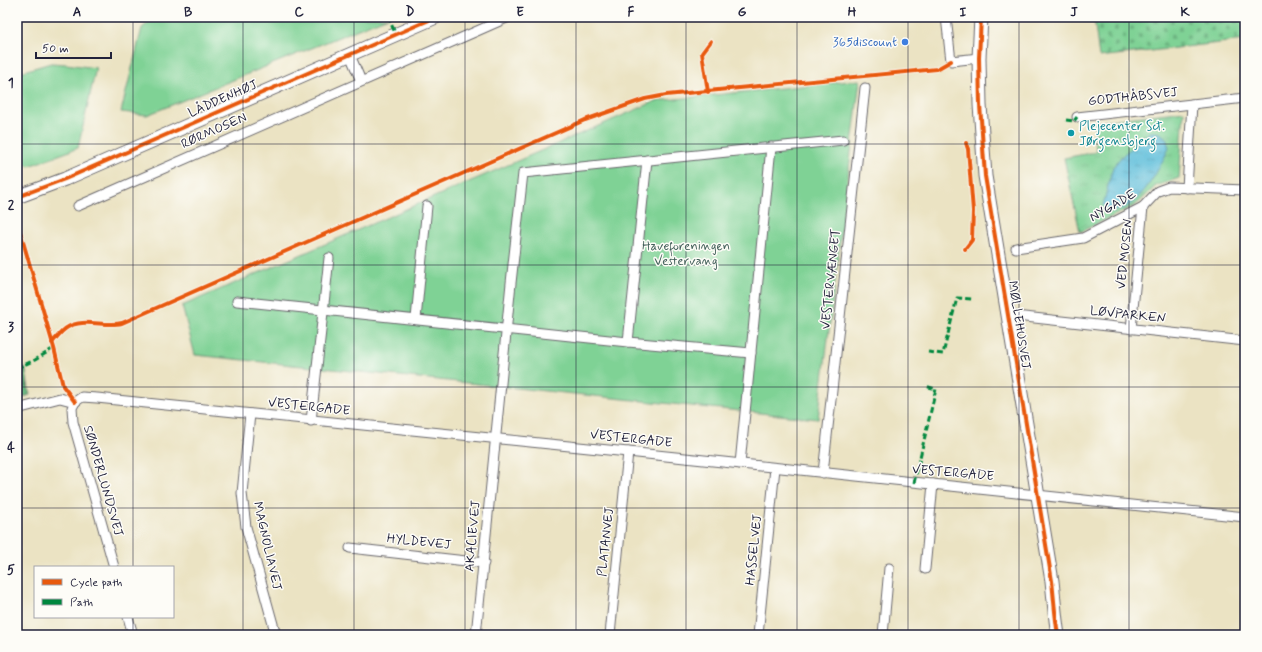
<svg xmlns="http://www.w3.org/2000/svg" width="1262" height="652" font-family="Mynerve,sans-serif">
<style>
.forest{fill:url(#forest-firs);stroke:#446b5c}
.cemetery{fill:url(#cemetery-stones);stroke:#507a68}
.park{fill:url(#park-tufts);stroke:#507a68}
.garden{fill:#7fd295;stroke:#507a68}
.water{fill:url(#water-ripples);stroke:#3f708a}
.lines{fill:none;stroke-linecap:round;stroke-linejoin:round}
.street-casing{stroke:#68666b;stroke-width:11}
.secondary-casing{stroke:#68666b;stroke-width:15}
.street{stroke:#fff;stroke-width:9}
.secondary{stroke:#fff;stroke-width:13}
.quiet{stroke:#00873e;stroke-width:3;stroke-dasharray:6 3;stroke-linecap:butt}
.cycleway-casing{stroke:#fdfcf7;stroke-width:6}
.cycleway{stroke:#e8590c;stroke-width:4}
.grid{fill:none;stroke:#22223b;stroke-width:1;stroke-opacity:0.55}
.shop-dot{fill:#3f7fe0;stroke:#fdfcf7;stroke-width:1.5}
.culture-dot{fill:#0f9aa8;stroke:#fdfcf7;stroke-width:1.5}
.labels{text-anchor:middle;dominant-baseline:central;stroke-width:3;stroke-linejoin:round;paint-order:stroke}
.shop-label{font-size:13px;fill:#366cbe;stroke:#fdfcf7;text-anchor:end}
.street-label{font-size:13px;fill:#22223b;stroke:#fdfcf7}
.culture-label{font-size:13px;fill:#0d838f;stroke:#fdfcf7;text-anchor:start}
.park-label{font-size:13px;fill:#43605a;stroke:#fdfcf7}
.neatline{fill:none;stroke:#22223b;stroke-width:1.5}
.grid-label{font-size:13px;text-anchor:middle;font-weight:bold;fill:#22223b}
</style>
<defs>
<pattern id="forest-firs" width="22" height="20" patternUnits="userSpaceOnUse"><rect width="22" height="20" fill="#67b47e"/><path d="M5 1l3.5 6h-7zM16 11l3.5 6h-7z" fill="#549268"/></pattern>
<pattern id="cemetery-stones" width="16" height="16" patternUnits="userSpaceOnUse"><rect width="16" height="16" fill="#7fd295"/><path d="M2 7V4a2 2 0 0 1 4 0v3zM10 15v-3a2 2 0 0 1 4 0v3z" fill="#6db481"/></pattern>
<pattern id="park-tufts" width="24" height="20" patternUnits="userSpaceOnUse"><rect width="24" height="20" fill="#7fd295"/><path d="M3 7l-1-3M5 7V3M7 7l1-3M15 17l-1-3M17 17v-4M19 17l1-3" fill="none" stroke="#6db481"/></pattern>
<pattern id="water-ripples" width="26" height="14" patternUnits="userSpaceOnUse"><rect width="26" height="14" fill="#5cbdda"/><path d="M2 4q2-2 4 0t4 0M15 11q2-2 4 0t4 0" fill="none" stroke="#4c99b2"/></pattern>
</defs>
<rect width="100%" height="100%" fill="#fdfcf7"/>
<filter id="ink" filterUnits="userSpaceOnUse"><feTurbulence type="fractalNoise" baseFrequency=".025" numOctaves="2"/><feDisplacementMap in="SourceGraphic" scale="8" xChannelSelector="R" yChannelSelector="G"/><feConvolveMatrix kernelMatrix="1 2 1 2 8 2 1 2 1" color-interpolation-filters="sRGB"/></filter>
<filter id="wash" filterUnits="userSpaceOnUse"><feTurbulence type="fractalNoise" baseFrequency=".012" numOctaves="4" result="noise"/><feDisplacementMap in="SourceGraphic" scale="16" xChannelSelector="R" yChannelSelector="G"/><feGaussianBlur stdDeviation="0.9" result="paint"/><feColorMatrix in="noise" values="0 0 0 0 0 0 0 0 0 0 0 0 0 0 0 0 0 1.4 0 .05"/><feComposite in="paint" operator="in"/></filter>
<g filter="url(#wash)">
<rect width="100%" height="100%" fill="#ebe3c3"/>
<polygon class="forest" points="25,367 30,395 17,399 17,371"/>
<polygon class="cemetery" points="1094,17 1245,17 1245,40 1099,57"/>
<polygon class="park" points="1184,111 1179,178 1156,186 1136,205 1080,232 1064,158 1096,152 1094,122"/>
<g class="garden">
<polygon points="156,17 388,17 147,115 121,112 142,28"/>
<polygon points="51,63 66,64 96,68 78,148 29,166 17,160 17,73"/>
<polygon points="860,80 818,419 195,355 182,306 656,101"/>
</g>
<path class="water" d="M1150,132C1163,132 1166,135 1169,148C1158,170 1146,197 1122,209C1118,211 1111,211 1107,212L1103,205L1113,167L1122,156Z"/>
</g>
<g filter="url(#ink)">
<g class="lines">
<defs>
<g id="street">
<polyline points="946,17 951,61 979,58"/>
<polyline points="350,55 361,81"/>
<polyline points="1077,117 1245,98"/>
<polyline points="1187,188 1192,104"/>
<polyline points="78,206 509,17"/>
<polyline points="1016,248 1083,238 1143,207 1158,191 1169,187 1245,190"/>
<polyline points="237,301 628,342 751,353"/>
<polyline points="1007,315 1245,341"/>
<polyline points="416,319 427,206"/>
<polyline points="1131,329 1143,207"/>
<polyline points="628,342 647,160"/>
<polyline points="75,402 82,397 97,398 628,452 1245,517"/>
<polyline points="75,402 72,408 73,422 114,567"/>
<polyline points="17,409 60,398 75,402"/>
<polyline points="250,414 242,493 246,527 276,635"/>
<polyline points="311,421 329,258"/>
<polyline points="740,464 771,147"/>
<polyline points="823,473 865,88"/>
<polyline points="350,548 484,563"/>
<polyline points="925,569 933,484"/>
<polyline points="128,617 133,635"/>
<polyline points="476,635 511,283 523,173 843,140"/>
<polyline points="610,635 628,452"/>
<polyline points="758,635 775,468"/>
<polyline points="883,635 889,568"/>
</g>
<g id="secondary">
<path d="M981,17L979,58L980,105L985,176L1052,581C1054,599 1055,617 1058,635"/>
<polyline points="17,197 65,179 436,17"/>
</g>
</defs>
<use href="#street" class="street-casing"/>
<use href="#secondary" class="secondary-casing"/>
<use href="#street" class="street"/>
<use href="#secondary" class="secondary"/>
<g class="quiet">
<polyline points="388,17 396,35"/>
<polyline points="1066,120 1074,121 1077,117"/>
<polyline points="928,352 943,354 957,298 973,299"/>
<polyline points="17,368 35,360 54,348"/>
<polyline points="914,483 936,389 925,386"/>
</g>
<defs>
<g id="cycleway">
<path d="M981,17L979,58L980,105L985,176L1052,581C1054,599 1055,617 1058,635"/>
<polyline points="708,92 702,53 711,41"/>
<polyline points="17,197 65,179 436,17"/>
<polyline points="17,221 54,348 63,386 75,402"/>
<polyline points="965,249 972,240 973,211 968,149 966,143"/>
<path d="M52,343C57,337 62,330 68,327C82,318 106,327 122,323L585,120L645,99L666,95L937,69L951,61"/>
</g>
</defs>
<use href="#cycleway" class="cycleway-casing"/>
<use href="#cycleway" class="cycleway"/>
</g>
</g>
<path class="grid" d="M133,17V567M243,17V635M354,17V635M465,17V635M576,17V635M686,17V635M797,17V635M908,17V635M1019,17V635M1129,17V635M17,144H1245M17,265H1245M17,387H1245M17,508H1245M133,617V635"/>
<circle class="shop-dot" cx="905" cy="42" r="4"/>
<circle class="culture-dot" cx="1071" cy="133" r="4"/>
<g class="labels">
<g class="shop-label">
<text x="897" y="42">365discount</text>
</g>
<g class="street-label">
<text transform="translate(1133 97) rotate(-6)">GODTHÅBSVEJ</text>
<text transform="translate(223 99) rotate(-24)">LÅDDENHØJ</text>
<text transform="translate(214 131) rotate(-24)">RØRMOSEN</text>
<text transform="translate(1113 206) rotate(-30)">NYGADE</text>
<text transform="translate(1125 254) rotate(-84)">VED MOSEN</text>
<text transform="translate(831 279) rotate(-84)">VESTERVÆNGET</text>
<text transform="translate(1128 315) rotate(6)">LØVPARKEN</text>
<text transform="translate(1019 325) rotate(81)">MØLLEHUSVEJ</text>
<text transform="translate(309 407) rotate(6)">VESTERGADE</text>
<text transform="translate(631 439) rotate(6)">VESTERGADE</text>
<text transform="translate(953 473) rotate(5)">VESTERGADE</text>
<text transform="translate(103 481) rotate(74)">SØNDERLUNDSVEJ</text>
<text transform="translate(473 536) rotate(-85)">AKACIEVEJ</text>
<text transform="translate(419 542) rotate(6)">HYLDEVEJ</text>
<text transform="translate(606 542) rotate(-84)">PLATANVEJ</text>
<text transform="translate(267 546) rotate(77)">MAGNOLIAVEJ</text>
<text transform="translate(754 550) rotate(-84)">HASSELVEJ</text>
</g>
<g class="culture-label">
<text x="1079" y="126">Plejecenter Sct.<tspan x="1079" dy="15">Jørgensbjerg</tspan></text>
</g>
<g class="park-label">
<text x="686" y="246">Haveforeningen<tspan x="686" dy="15">Vestervang</tspan></text>
</g>
</g>
<rect width="1262" height="652" fill="none" stroke="#fdfcf7" stroke-width="44"/>
<rect x="34" y="566" width="140" height="52" fill="#fdfcf7" stroke="#a5a5ac"/>
<rect x="42" y="579" width="20" height="6" fill="#e8590c" stroke="#a5a5ac"/>
<text x="70" y="586" font-size="12" fill="#22223b">Cycle path</text>
<rect x="42" y="599" width="20" height="6" fill="#00873e" stroke="#a5a5ac"/>
<text x="70" y="606" font-size="12" fill="#22223b">Path</text>
<path d="M36 52v6h75v-6" fill="none" stroke="#22223b" stroke-width="2"/>
<text x="42" y="52" font-size="12" fill="#22223b" stroke="#fdfcf7" stroke-width="3" paint-order="stroke">50 m</text>
<rect x="22" y="22" width="1218" height="608" class="neatline"/>
<g class="grid-label">
<text x="77" y="16">A</text>
<text x="188" y="16">B</text>
<text x="299" y="16">C</text>
<text x="410" y="16">D</text>
<text x="520" y="16">E</text>
<text x="631" y="16">F</text>
<text x="742" y="16">G</text>
<text x="852" y="16">H</text>
<text x="963" y="16">I</text>
<text x="1074" y="16">J</text>
<text x="1185" y="16">K</text>
<text x="11" y="87">1</text>
<text x="11" y="209">2</text>
<text x="11" y="331">3</text>
<text x="11" y="452">4</text>
<text x="11" y="574">5</text>
</g>
</svg>
